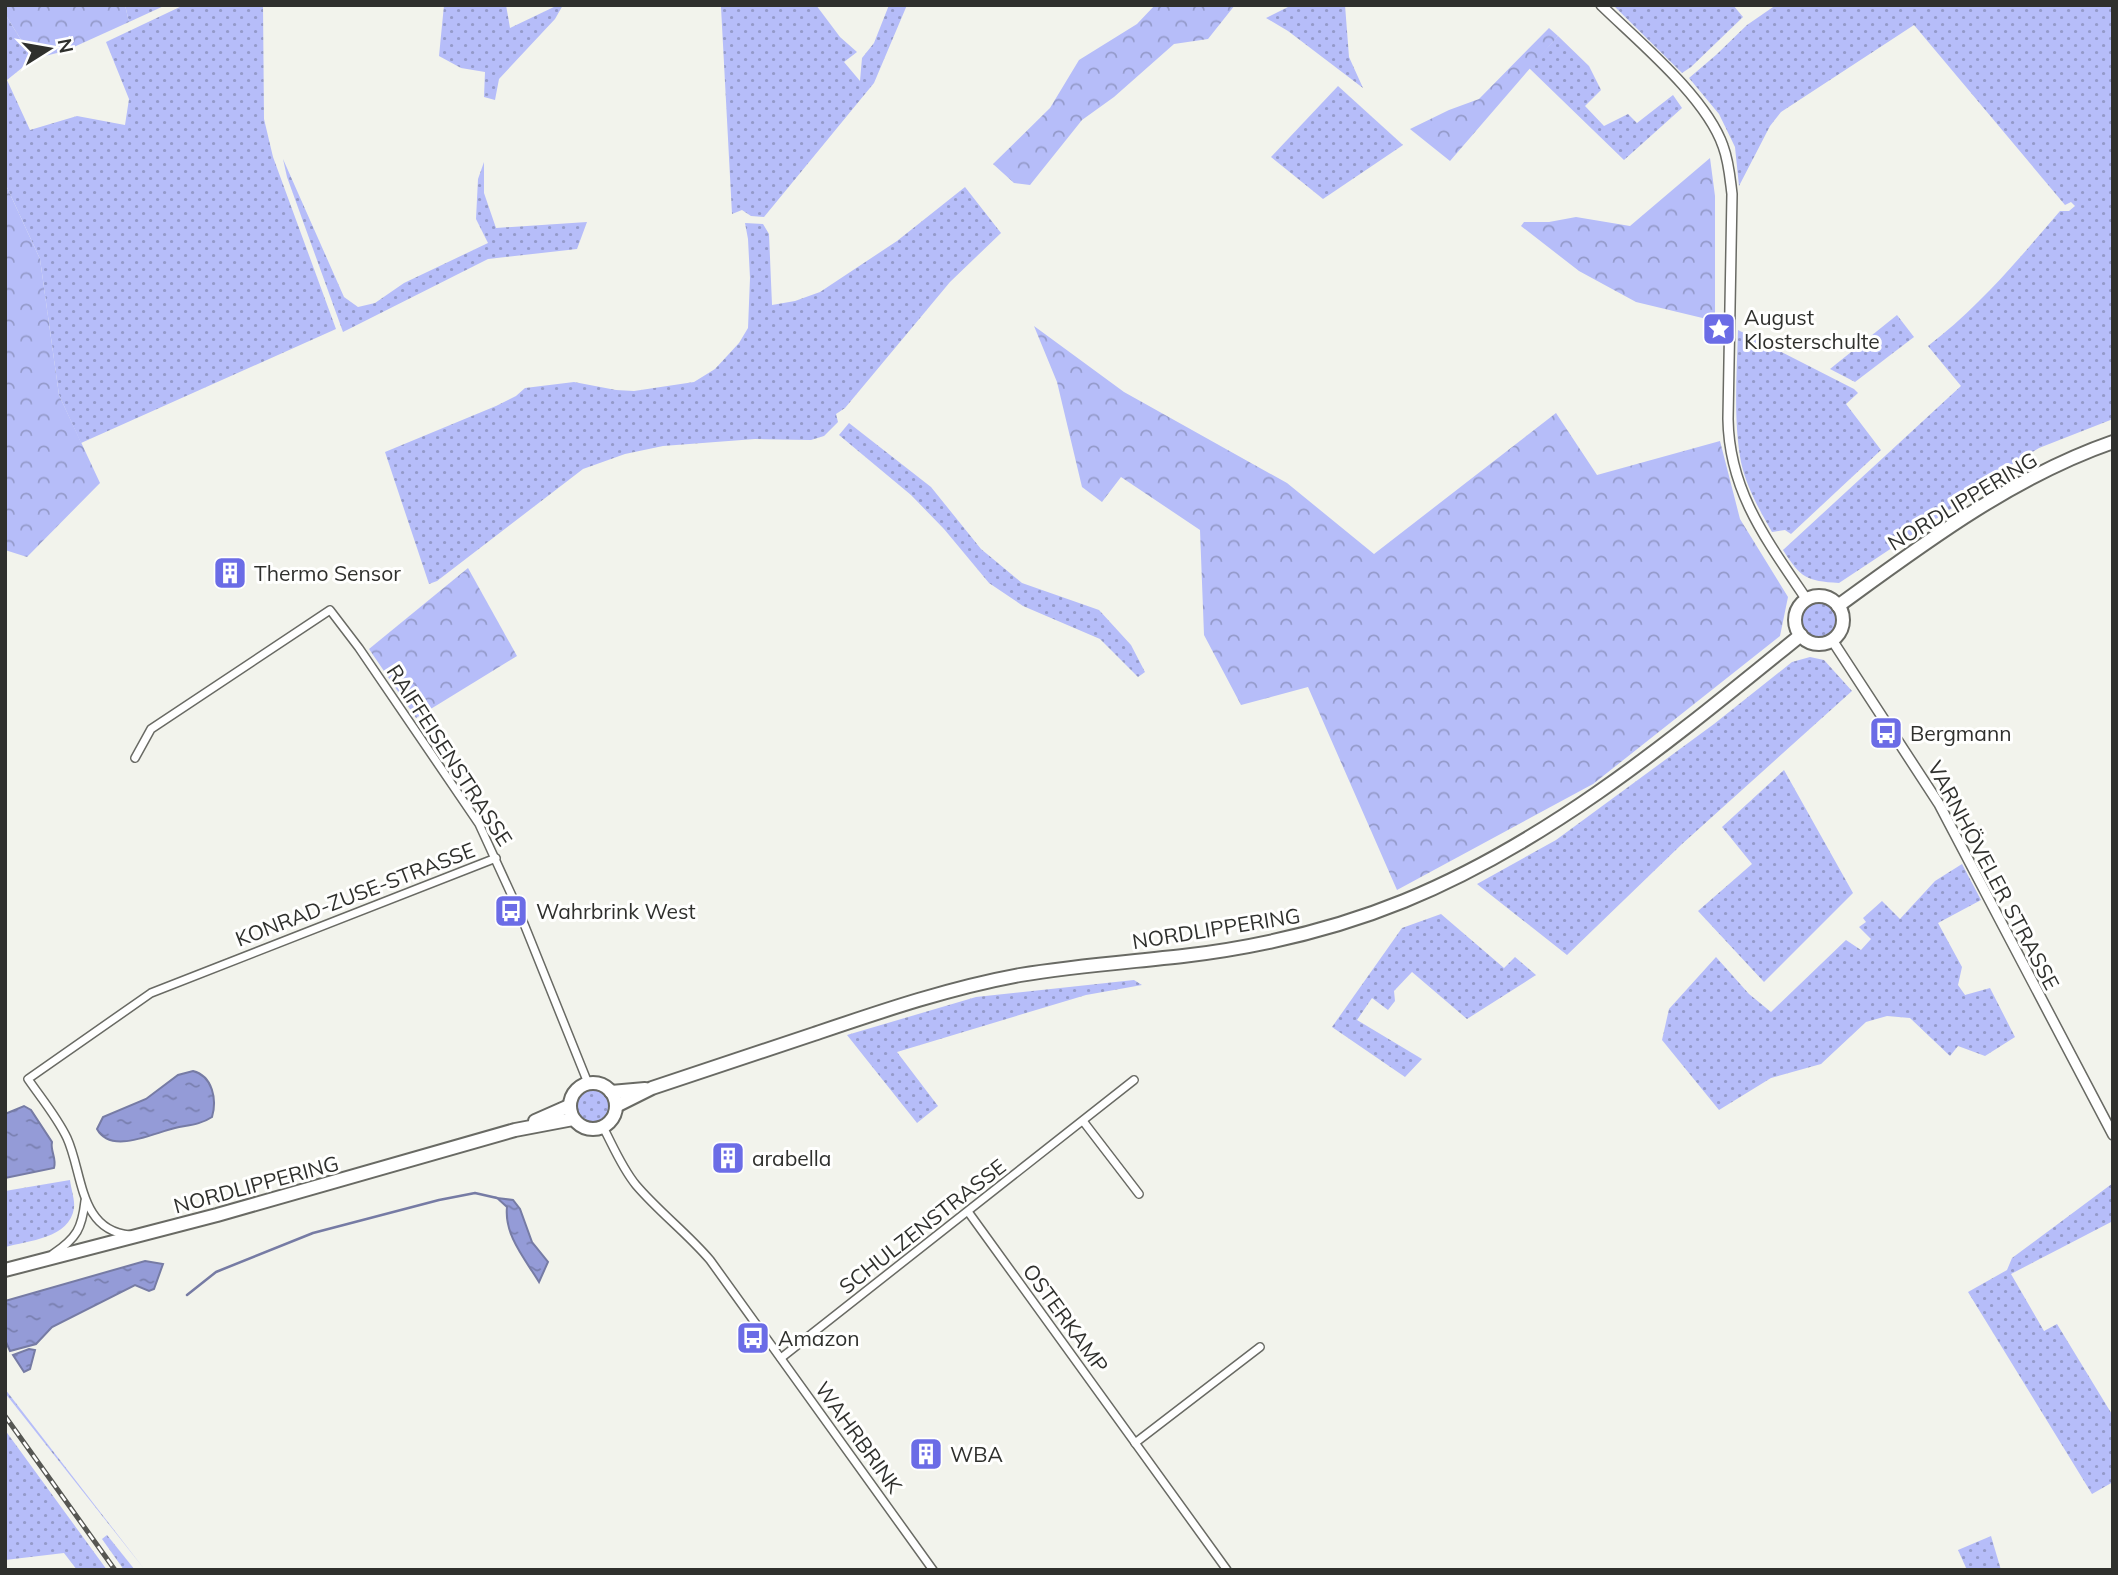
<svg xmlns="http://www.w3.org/2000/svg" width="2118" height="1575" font-family="Mulish,sans-serif">
<style>
.grass{fill:url(#grass-dots)}
.forest{fill:url(#forest-crowns)}
.water{fill:url(#water-ripples);stroke:#767ba4;stroke-width:2}
.lines{fill:none;stroke-linecap:round;stroke-linejoin:round}
.stream{stroke:#767ba4;stroke-width:2.5}
.minor-casing{stroke:#696a64;stroke-width:10}
.tertiary-casing{stroke:#696a64;stroke-width:12}
.primary-casing{stroke:#696a64;stroke-width:16}
.minor{stroke:#fff;stroke-width:7}
.tertiary{stroke:#fff;stroke-width:9}
.primary{stroke:#fff;stroke-width:12}
.rail-casing{stroke:#565753;stroke-width:5}
.rail{stroke:#fffffe;stroke-width:2.5;stroke-dasharray:8;stroke-linecap:butt}
.labels{text-anchor:middle;dominant-baseline:central;stroke-width:6;stroke-linejoin:round;paint-order:stroke}
.poi-label{font-size:21px;fill:#2f302d;stroke:#fffffe;text-anchor:start}
.street-label{font-size:21px;fill:#2f302d;stroke:#fffffe}
</style>
<defs>
<pattern id="grass-dots" width="8" height="8" patternUnits="userSpaceOnUse" patternTransform="scale(1.75)"><rect width="8" height="8" fill="#b6bdf9"/><path d="M2 2h.1M6 6h.1" fill="none" stroke="#949aca" stroke-width="1.8" stroke-linecap="round"/></pattern>
<pattern id="forest-crowns" width="20" height="18" patternUnits="userSpaceOnUse" patternTransform="scale(1.75)"><rect width="20" height="18" fill="#b6bdf9"/><path d="M2 6a3 3 0 1 1 6 0M12 15a3 3 0 1 1 6 0" fill="none" stroke="#949aca"/></pattern>
<pattern id="water-ripples" width="26" height="14" patternUnits="userSpaceOnUse" patternTransform="scale(1.75)"><rect width="26" height="14" fill="#949bd7"/><path d="M2 4q2-2 4 0t4 0M15 11q2-2 4 0t4 0" fill="none" stroke="#797faf"/></pattern>
</defs>
<rect width="100%" height="100%" fill="#f2f3ec"/>
<g class="grass">
<polygon points="125,5 166,5 129,22"/>
<polygon points="184,5 263,5 264,119 273,157 336,329 81,443 59,395 40,259 5,183 5,14 33,59 7,80 30,130 77,116 125,125 129,99 106,42"/>
<polygon points="444,5 506,5 510,28 558,5 563,5 555,19 499,79 495,100 484,97 485,72 461,68 439,56"/>
<polygon points="729,5 816,5 840,37 857,52 844,62 860,81 862,58 874,43 889,5 907,5 874,83 764,217 751,216 742,210 732,214 721,7"/>
<polygon points="1292,5 1345,5 1349,57 1363,88 1288,31 1266,18"/>
<polygon points="1613,5 1733,5 1743,17 1691,67 1682,73"/>
<path d="M1776,5H2113V419L2039,448L1984,482L1981,489L1839,583C1806,581 1801,578 1783,550L1961,386L1928,346C1980,306 2017,261 2060,211H2069L2075,206L2071,202L2065,205L1914,25L1781,112L1770,126L1739,186L1735,147L1719,114L1689,78L1716,55L1747,25Z"/>
<polygon points="1558,36 1589,66 1601,90 1585,106 1604,126 1628,114 1637,123 1673,95 1682,108 1624,160 1529,68"/>
<polygon points="1338,86 1403,145 1323,199 1271,157"/>
<polygon points="283,159 344,297 358,307 375,303 404,283 488,243 476,219 478,179 484,162 484,193 496,228 587,222 577,249 488,259 343,332 287,177"/>
<polygon points="965,187 1001,233 950,282 845,408 836,414 838,422 824,436 811,440 755,439 663,446 625,454 583,469 437,581 429,584 385,452 496,406 516,396 525,388 574,382 616,390 634,391 694,382 715,369 739,343 748,328 750,278 748,239 745,223 763,224 769,234 772,305 795,301 820,292 897,241"/>
<polygon points="1897,315 1914,337 1855,382 1830,369"/>
<path d="M1738,330L1854,389L1858,393L1846,404L1881,450L1791,534L1785,530L1772,532C1760,511 1746,486 1741,462C1733,419 1737,373 1738,330Z"/>
<polygon points="849,423 931,487 981,549 1022,583 1099,610 1131,645 1145,672 1138,677 1100,639 1023,606 989,583 944,529 911,495 839,435"/>
<circle cx="1819" cy="620" r="18"/>
<polygon points="1810,657 1824,660 1852,691 1682,844 1567,955 1477,884 1556,840 1714,724 1792,662"/>
<polygon points="1784,770 1853,893 1764,982 1698,911 1752,864 1722,827"/>
<polygon points="1962,864 1981,900 1938,923 1962,967 1958,985 1965,995 1990,988 2015,1037 1985,1056 1958,1046 1950,1056 1910,1018 1887,1016 1866,1022 1821,1064 1771,1078 1719,1110 1662,1040 1669,1009 1716,957 1749,994 1771,1012 1846,940 1861,950 1871,939 1859,927 1866,922 1863,918 1882,901 1900,919 1935,881"/>
<polygon points="1441,914 1504,968 1515,957 1536,975 1467,1019 1412,972 1394,991 1395,1001 1388,1010 1372,998 1357,1020 1422,1059 1405,1077 1332,1027 1402,928"/>
<polygon points="1134,980 1142,985 1086,995 897,1052 938,1106 917,1123 847,1035 976,997"/>
<circle cx="592" cy="1107" r="18"/>
<path d="M70,1180C71,1189 75,1200 74,1208C70,1238 28,1241 5,1247V1191Z"/>
<polygon points="2113,1183 2113,1221 2011,1274 2044,1331 2057,1324 2113,1416 2113,1482 2092,1494 1968,1292 2007,1270 2012,1258"/>
<polygon points="5,1389 145,1570 5,1393"/>
<polygon points="5,1430 107,1570 77,1570 64,1553 5,1560"/>
<polygon points="107,1535 135,1570 124,1570 102,1539"/>
<polygon points="1991,1536 2001,1570 1967,1570 1958,1550"/>
</g>
<g class="forest">
<polygon points="5,5 125,5 129,22 65,51 33,59 5,14"/>
<polygon points="1155,5 1235,5 1208,39 1174,44 1114,97 1082,120 1030,185 1014,183 993,164 1050,108 1079,60 1137,24"/>
<polygon points="1549,28 1558,36 1450,161 1410,129 1449,110 1479,99"/>
<polygon points="1710,158 1715,196 1715,321 1636,302 1579,271 1521,226 1524,222 1549,222 1576,217 1630,226"/>
<polygon points="5,183 40,259 59,395 100,483 27,557 5,550"/>
<polygon points="1034,326 1124,392 1287,483 1374,554 1556,413 1597,475 1720,441 1740,519 1788,597 1780,636 1593,784 1397,890 1308,687 1241,705 1204,635 1200,530 1121,477 1102,502 1082,487 1057,382"/>
<polygon points="468,568 517,656 416,718 369,649"/>
</g>
<g class="water">
<path d="M193,1071C213,1076 217,1100 212,1117C200,1125 188,1125 175,1128C153,1133 111,1155 97,1129L103,1117L146,1099L178,1075Z"/>
<path d="M24,1106L31,1110L52,1142C50,1151 57,1159 54,1168L5,1178V1114Z"/>
<path d="M497,1198L513,1200L520,1209L532,1242L548,1262L539,1282C525,1259 504,1235 507,1207Z"/>
<polygon points="145,1261 163,1264 154,1289 149,1291 135,1285 52,1327 36,1344 10,1351 5,1340 5,1301"/>
<polygon points="29,1349 35,1350 30,1369 24,1372 13,1355"/>
</g>
<g class="lines">
<polyline class="stream" points="187,1295 216,1272 313,1233 439,1200 475,1193 497,1198"/>
<defs>
<g id="minor">
<polyline points="135,758 151,729 330,610 359,648 479,824 518,909 588,1083"/>
<polyline points="1083,1121 1139,1194"/>
<path d="M603,1127C613,1146 622,1168 636,1185C659,1212 687,1233 710,1260L933,1570"/>
<polyline points="969,1213 1227,1570"/>
<path d="M130,1235C79,1231 83,1173 67,1138C57,1117 41,1098 28,1079L151,993L496,858"/>
<path d="M53,1254C77,1238 82,1228 85,1201"/>
<polyline points="781,1358 1134,1080"/>
<polyline points="1135,1443 1260,1347"/>
</g>
<g id="tertiary">
<path d="M1601,5C1639,42 1706,97 1723,146C1729,162 1730,178 1732,194L1728,419C1729,492 1768,542 1807,600"/>
<polyline points="1832,640 1939,804 2113,1135"/>
</g>
<g id="primary">
<circle cx="1819" cy="620" r="24"/>
<path d="M1838,606C1923,544 2012,477 2113,442"/>
<circle cx="593" cy="1106" r="23"/>
<polyline points="611,1092 645,1089"/>
<path d="M616,1106L652,1088C706,1070 760,1052 814,1034C882,1011 949,988 1020,975C1074,966 1129,962 1183,956C1259,947 1333,930 1404,901C1553,840 1676,736 1801,635"/>
<polyline points="535,1121 569,1106"/>
<polyline points="5,1270 217,1215 515,1130 573,1119"/>
</g>
</defs>
<use href="#minor" class="minor-casing"/>
<use href="#tertiary" class="tertiary-casing"/>
<use href="#primary" class="primary-casing"/>
<use href="#minor" class="minor"/>
<use href="#tertiary" class="tertiary"/>
<use href="#primary" class="primary"/>
<defs>
<polyline id="rail" points="5,1416 115,1570"/>
</defs>
<use href="#rail" class="rail-casing"/>
<use href="#rail" class="rail"/>
</g>
<defs>
<symbol id="sight-square" viewBox="-11 -11 22 22"><rect x="-9" y="-9" width="18" height="18" rx="4" fill="#6b6ce6" stroke="#fffffe"/><path d="M0-6L1.8-2.2L6-1.7L2.9 1.2L3.7 5.4L0 3.3L-3.7 5.4L-2.9 1.2L-6-1.7L-1.8-2.2Z" fill="#fff"/></symbol>
<symbol id="building-square" viewBox="-11 -11 22 22"><rect x="-9" y="-9" width="18" height="18" rx="4" fill="#6b6ce6" stroke="#fffffe"/><path d="M-4-6H4V6H1V3H-1V6H-4ZM-2.5-4.3h1.7v1.8h-1.7ZM.8-4.3h1.7v1.8H.8ZM-2.5-1h1.7V.8h-1.7ZM.8-1h1.7V.8H.8Z" fill="#fff"/></symbol>
<symbol id="bus-square" viewBox="-11 -11 22 22"><rect x="-9" y="-9" width="18" height="18" rx="4" fill="#6b6ce6" stroke="#fffffe"/><path d="M-5-6H5V4H4V6H2V4H-2V6H-4V4H-5ZM-3.5-4V0h7V-4ZM-3.5 1.2v1.5H-2V1.2ZM2 1.2v1.5H3.5V1.2Z" fill="#fff"/></symbol>
</defs>
<g fill-rule="evenodd">
<use href="#sight-square" x="1700" y="310" width="38" height="38"/>
<use href="#building-square" x="211" y="554" width="38" height="38"/>
<use href="#bus-square" x="1867" y="714" width="38" height="38"/>
<use href="#bus-square" x="492" y="892" width="38" height="38"/>
<use href="#building-square" x="709" y="1139" width="38" height="38"/>
<use href="#bus-square" x="734" y="1319" width="38" height="38"/>
<use href="#building-square" x="907" y="1435" width="38" height="38"/>
</g>
<g class="labels">
<g class="poi-label">
<text x="1744" y="317">August<tspan x="1744" dy="24">Klosterschulte</tspan></text>
<text x="254" y="573">Thermo Sensor</text>
<text x="1910" y="733">Bergmann</text>
<text x="536" y="911">Wahrbrink West</text>
<text x="752" y="1158">arabella</text>
<text x="778" y="1338">Amazon</text>
<text x="950" y="1454">WBA</text>
</g>
<g class="street-label">
<text transform="translate(1962 501) rotate(-31)">NORDLIPPERING</text>
<text transform="translate(450 755) rotate(57)">RAIFFEISENSTRASSE</text>
<text transform="translate(1994 875) rotate(62)">VARNHÖVELER STRASSE</text>
<text transform="translate(355 894) rotate(-21)">KONRAD-ZUSE-STRASSE</text>
<text transform="translate(1216 928) rotate(-9)">NORDLIPPERING</text>
<text transform="translate(256 1184) rotate(-15)">NORDLIPPERING</text>
<text transform="translate(922 1226) rotate(-38)">SCHULZENSTRASSE</text>
<text transform="translate(1066 1318) rotate(54)">OSTERKAMP</text>
<text transform="translate(859 1437) rotate(54)">WAHRBRINK</text>
</g>
</g>
<rect width="2118" height="1575" fill="none" stroke="#2f302d" stroke-width="14"/>
<g transform="translate(49 49) rotate(79)" stroke="#fffffe" stroke-width="5" paint-order="stroke">
<path d="M0-5L12 26L0 18L-12 26Z" fill="#2f302d"/>
<text y="-10" font-size="19" font-weight="bold" text-anchor="middle" fill="#2f302d">N</text>
</g>
</svg>
